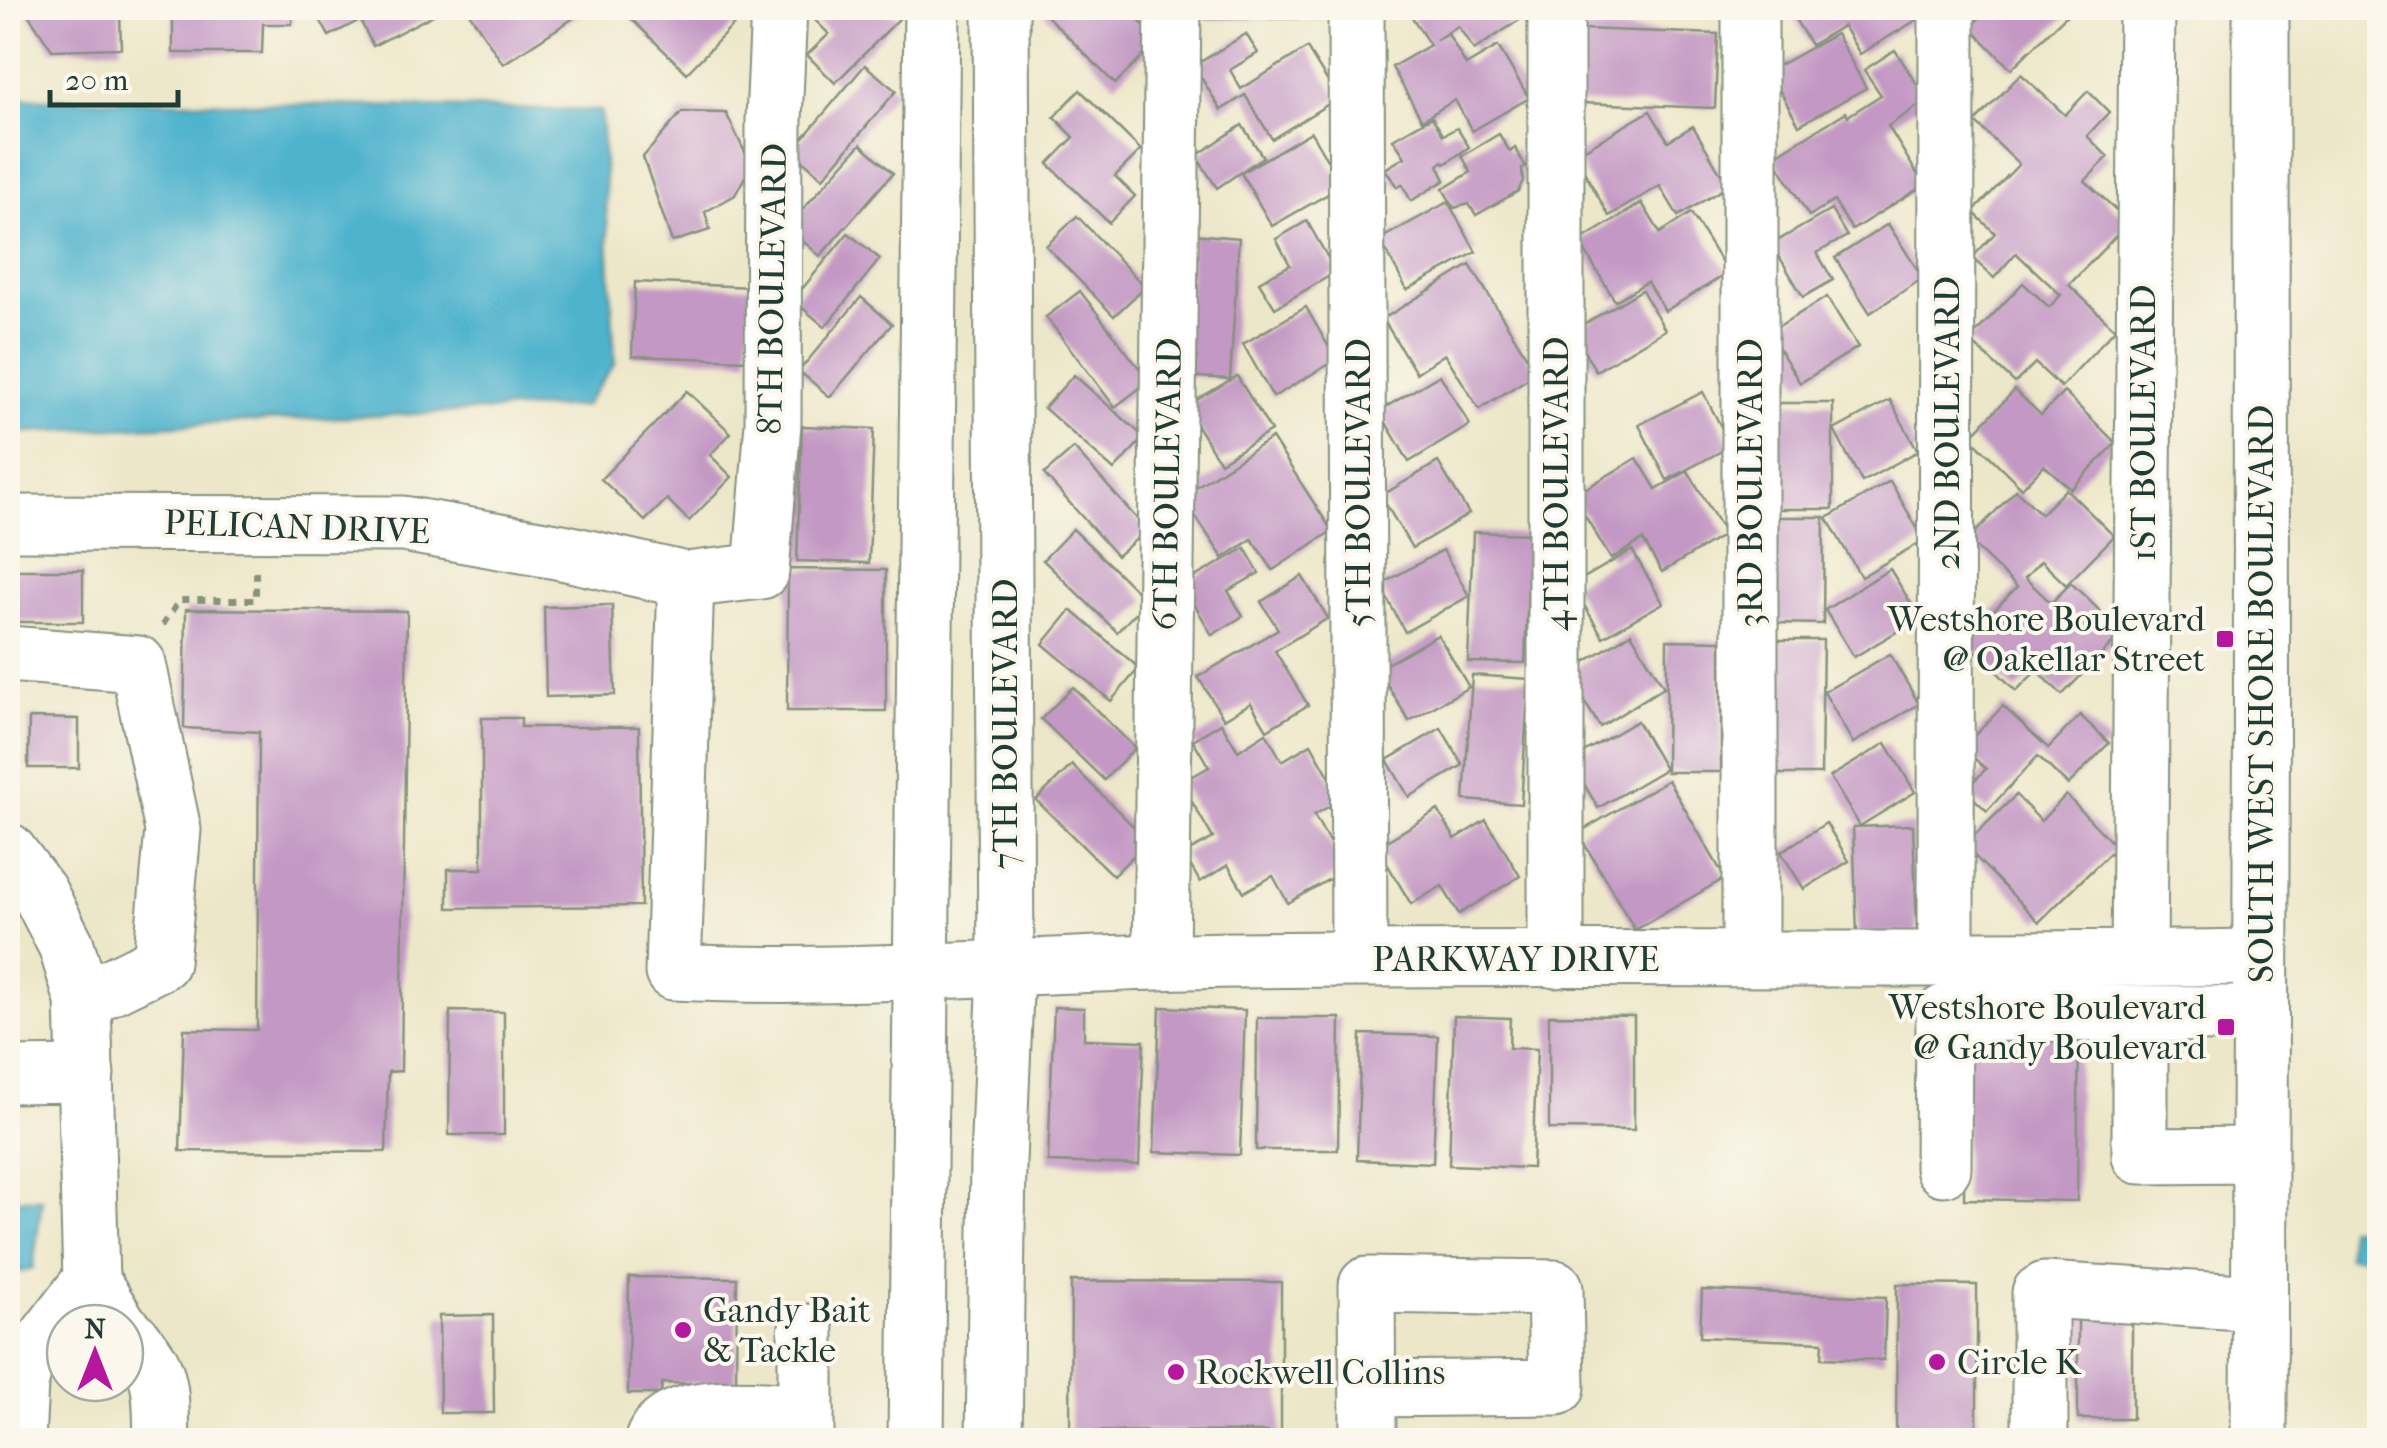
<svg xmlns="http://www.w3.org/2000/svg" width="2387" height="1448" font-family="'IM FELL French Canon',serif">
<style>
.water{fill:#4fb3cd;stroke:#377880;stroke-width:2.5}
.building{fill:#c398c4}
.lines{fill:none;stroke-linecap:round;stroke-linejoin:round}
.minor-casing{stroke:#86927e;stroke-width:59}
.path{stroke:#86927e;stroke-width:6;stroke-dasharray:8 8;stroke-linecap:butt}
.minor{stroke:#fff;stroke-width:55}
.poi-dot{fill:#b5179e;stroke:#fbf7ec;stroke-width:4}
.labels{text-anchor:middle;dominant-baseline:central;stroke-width:8;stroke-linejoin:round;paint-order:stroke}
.street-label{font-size:35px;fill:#1f3d34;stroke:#fbf7ec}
.poi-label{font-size:35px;fill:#1f3d34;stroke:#fbf7ec;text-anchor:start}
</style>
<rect width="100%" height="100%" fill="#fbf7ec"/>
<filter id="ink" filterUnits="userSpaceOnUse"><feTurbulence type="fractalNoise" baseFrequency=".01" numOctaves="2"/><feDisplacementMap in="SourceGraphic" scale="20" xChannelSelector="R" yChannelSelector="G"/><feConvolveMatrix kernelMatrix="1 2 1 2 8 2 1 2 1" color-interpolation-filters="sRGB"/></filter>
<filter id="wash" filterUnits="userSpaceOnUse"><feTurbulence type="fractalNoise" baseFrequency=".0048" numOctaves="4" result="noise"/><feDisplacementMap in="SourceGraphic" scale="40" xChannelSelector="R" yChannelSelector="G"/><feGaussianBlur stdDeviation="2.25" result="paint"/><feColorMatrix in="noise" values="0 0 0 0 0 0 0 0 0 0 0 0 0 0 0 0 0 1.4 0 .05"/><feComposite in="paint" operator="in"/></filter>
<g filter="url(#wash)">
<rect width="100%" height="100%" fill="#ede7c9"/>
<g class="water">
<polygon points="8,98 601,111 615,363 584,406 8,433"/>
<polygon points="8,1199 42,1199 33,1268 8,1275"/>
<polygon points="2348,1228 2379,1228 2379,1257 2348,1256"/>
</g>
<g id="blocks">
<g class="building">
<polygon points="24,8 130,8 120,13 121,48 52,50"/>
<polygon points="173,8 293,8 292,24 263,24 262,53 173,53"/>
<polygon points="314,8 431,8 435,14 373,46 360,20 329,36"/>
<polygon points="466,8 580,8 583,12 503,64"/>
<polygon points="620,8 737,8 744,14 687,73"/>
<polygon points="803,8 888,8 899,19 835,83 807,55 829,34"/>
<polygon points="1044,8 1142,8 1134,16 1159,40 1115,84 1041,10"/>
<polygon points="1206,8 1324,8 1324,18 1206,19"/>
<polygon points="1406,8 1526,8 1530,13 1474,50 1458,26 1436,40 1448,34 1466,65 1498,46 1529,98 1472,131 1455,100 1422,120 1392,67 1430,45"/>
<polygon points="1788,8 1918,8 1923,16 1860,54 1843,26 1811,45"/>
<polygon points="1990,8 2070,8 2072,10 2011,69 1970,27"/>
<polygon points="1582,29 1718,34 1715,108 1580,103"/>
<polygon points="1246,34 1258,53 1230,70 1241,89 1307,48 1338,98 1272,139 1245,95 1221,110 1194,66"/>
<polygon points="1836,34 1866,88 1799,125 1769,71"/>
<polygon points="1895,50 1927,100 1888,126 1924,185 1852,230 1834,201 1809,216 1773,157 1846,112 1848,116 1881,95 1864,70"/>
<polygon points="865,65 896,91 823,178 792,151"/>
<polygon points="2021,74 2065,115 2088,91 2109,112 2087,136 2108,157 2085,181 2129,222 2069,285 2115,329 2061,387 2035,363 2015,383 1969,340 2023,283 2049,307 2061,295 2016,253 1994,278 1972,258 1995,233 1973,212 2019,164 1975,122"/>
<polygon points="1080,90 1141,150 1115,176 1135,196 1109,223 1048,164 1074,137 1054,117"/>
<polygon points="1650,111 1668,141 1693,126 1728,186 1678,216 1660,186 1609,216 1575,155"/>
<polygon points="682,112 726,113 751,165 735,195 705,212 710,230 672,242 643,157"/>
<polygon points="1432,117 1443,135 1457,128 1469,147 1445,164 1443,161 1438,165 1445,180 1411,201 1402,184 1397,187 1385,169 1405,157 1393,139"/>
<polygon points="1242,125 1263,157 1217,188 1196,156"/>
<polygon points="1311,132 1342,186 1272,226 1241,173"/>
<polygon points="1499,134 1510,152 1515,148 1526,167 1522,169 1523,181 1518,191 1476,215 1469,204 1454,208 1443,189 1471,172 1462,156"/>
<polygon points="861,144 893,173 820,256 787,227"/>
<polygon points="1448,202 1476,252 1407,290 1380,239"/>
<polygon points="1642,203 1660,233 1691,213 1728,273 1665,311 1647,282 1615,301 1579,241"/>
<polygon points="1831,210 1847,236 1817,253 1833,280 1803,297 1772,244"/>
<polygon points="1077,216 1145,287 1114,316 1046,246"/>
<polygon points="1307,221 1336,272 1275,308 1259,282 1290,265 1276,239"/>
<polygon points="1888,224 1923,278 1870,313 1835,258"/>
<polygon points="848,233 880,259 825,327 793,300"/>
<polygon points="1192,234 1239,238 1230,379 1183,376"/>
<polygon points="1470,265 1537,373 1479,409 1445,354 1416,373 1383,319"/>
<polygon points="635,282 751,287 748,360 632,356"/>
<polygon points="1642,290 1665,330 1596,371 1572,331"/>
<polygon points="1080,291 1149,381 1115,407 1046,317"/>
<polygon points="861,297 892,324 830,397 799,371"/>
<polygon points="1827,297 1858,347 1800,383 1769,332"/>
<polygon points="1306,307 1336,360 1273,397 1243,344"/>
<polygon points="1074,375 1144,437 1114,470 1044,408"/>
<polygon points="1440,375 1470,425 1409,462 1379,411"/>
<polygon points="1237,376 1271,431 1220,462 1185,407"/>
<polygon points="2015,390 2041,415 2064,392 2116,443 2071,489 2044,465 2022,488 1970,437"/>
<polygon points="687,391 731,433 710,455 732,477 689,521 667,499 645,521 601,479"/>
<polygon points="1703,392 1731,446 1667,480 1639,425"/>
<polygon points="1890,400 1918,451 1862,482 1834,430"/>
<rect x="1774" y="403" width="59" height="106"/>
<polygon points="802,426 874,429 869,563 797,561"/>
<polygon points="1272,438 1332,531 1273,570 1252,539 1223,558 1182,496"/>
<polygon points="1074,448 1147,530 1117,556 1044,474"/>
<polygon points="1637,458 1656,489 1688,471 1725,534 1662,572 1643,540 1611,559 1573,496"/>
<polygon points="1438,462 1469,514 1412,548 1381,496"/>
<polygon points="1890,481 1924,540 1861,577 1827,518"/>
<polygon points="2066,489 2114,536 2066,585 2041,561 2025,578 2051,603 2071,583 2123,633 2062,695 2037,670 2016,691 1965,640 2017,587 1968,540 2016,490 2041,514"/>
<polygon points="1776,517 1824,517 1823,624 1776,623"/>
<polygon points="1073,529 1147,601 1117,632 1043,560"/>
<polygon points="1473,532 1530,534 1525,663 1468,662"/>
<polygon points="1245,548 1259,573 1228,591 1243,616 1212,635 1183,584"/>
<polygon points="1443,550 1469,596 1405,632 1380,585"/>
<polygon points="1632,550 1663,603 1603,637 1572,585"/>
<polygon points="788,569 886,570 886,711 787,711"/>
<polygon points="1890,569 1920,618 1854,657 1825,610"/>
<rect x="8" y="570" width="75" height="52"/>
<polygon points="1302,576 1328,618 1275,651 1308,705 1267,730 1251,703 1224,719 1198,677 1278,629 1261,602"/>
<polygon points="612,605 615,695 546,697 544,607"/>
<polygon points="186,609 407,611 401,1071 388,1072 386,1152 180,1151 184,1029 257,1030 259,732 184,728"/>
<polygon points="1071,610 1139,668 1111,701 1043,644"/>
<polygon points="1631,633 1664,687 1600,727 1567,673"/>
<polygon points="1438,635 1469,687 1409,721 1378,669"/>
<polygon points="1667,640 1721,641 1721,772 1666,772"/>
<polygon points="1774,640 1823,640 1821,774 1773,774"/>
<polygon points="1890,654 1919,704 1853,743 1824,692"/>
<polygon points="1472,675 1529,679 1521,804 1464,800"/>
<polygon points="1073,687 1135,748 1104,780 1041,719"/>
<polygon points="2003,706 2048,748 2080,715 2109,743 2068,785 2038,756 1987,811 1965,790 1986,769 1963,748"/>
<polygon points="29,718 79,719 79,768 28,768"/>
<polygon points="482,718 521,718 521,727 639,727 641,906 448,908 448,869 482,869"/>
<polygon points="1637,721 1665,769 1598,808 1570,760"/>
<polygon points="1221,723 1238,751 1266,733 1282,761 1311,744 1342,799 1314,815 1345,870 1288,903 1273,876 1244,892 1228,865 1200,882 1184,854 1213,838 1181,783 1209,767 1193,740"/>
<polygon points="1441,728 1463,765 1409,797 1387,760"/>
<polygon points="1886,743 1915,792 1860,826 1830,777"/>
<polygon points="1072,765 1148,841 1113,876 1036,800"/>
<polygon points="1668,780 1725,878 1635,930 1578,833"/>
<polygon points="2016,795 2041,821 2066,795 2116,847 2039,922 1964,845"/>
<polygon points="1438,810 1455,839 1486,820 1520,876 1459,914 1442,886 1411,904 1377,847"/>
<polygon points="1826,823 1849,861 1804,889 1781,852"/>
<polygon points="1913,825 1917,932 1857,934 1853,827"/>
<polygon points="1054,1007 1084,1008 1084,1039 1144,1041 1139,1165 1048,1162"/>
<polygon points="1160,1007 1245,1010 1240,1155 1154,1152"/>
<polygon points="450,1011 504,1012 504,1135 449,1135"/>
<polygon points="1549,1015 1634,1016 1634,1130 1549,1129"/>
<polygon points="1454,1016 1510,1018 1509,1048 1537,1049 1532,1168 1449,1165"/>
<polygon points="1966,1017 2079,1019 2077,1201 1964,1199"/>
<polygon points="1257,1018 1340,1018 1338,1150 1256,1150"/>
<polygon points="1361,1034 1438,1036 1433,1163 1357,1160"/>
<polygon points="629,1277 737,1278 736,1384 662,1383 661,1394 628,1394"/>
<polygon points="1071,1281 1281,1282 1281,1432 1070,1431"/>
<polygon points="1897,1284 1977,1285 1977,1440 1896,1440"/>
<polygon points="1702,1290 1886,1297 1884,1360 1822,1358 1823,1342 1700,1337"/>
<rect x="2078" y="1313" width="54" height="106"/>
<polygon points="493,1315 494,1413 440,1413 439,1316"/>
</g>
</g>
</g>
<g filter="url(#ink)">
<use href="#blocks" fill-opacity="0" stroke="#86927e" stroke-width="2.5"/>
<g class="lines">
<defs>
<g id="minor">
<polyline points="1356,8 1359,958"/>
<polyline points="1556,8 1556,960"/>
<polyline points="1750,8 1750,958"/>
<polyline points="8,523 403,524 562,552 686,580 761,571 773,423 774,120 779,8"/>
<path d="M686,580L673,972C862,981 1050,962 1239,960C1579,956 1919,962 2259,957"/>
<polyline points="8,654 138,664 173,830 161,962 83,1000"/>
<polyline points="8,851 39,892 66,945 83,1000 91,1280 118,1323"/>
<polyline points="1946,958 1947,8"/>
<polyline points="2139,958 2147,8"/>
<polyline points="1161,960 1173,8"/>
<polyline points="2140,1014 2140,1156 2259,1155"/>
<polyline points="8,1075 86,1074"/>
<polyline points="1943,1168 1944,1013 2259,1014"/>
<path d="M125,1331C165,1370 160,1387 162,1440"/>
<polyline points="806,1332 806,1440"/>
<polyline points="1368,1389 1557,1387 1555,1288 1367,1285 1368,1440"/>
<polyline points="17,1440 20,1384 25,1366 91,1280"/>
<path d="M653,1440C669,1395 768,1410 806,1412"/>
<polyline points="916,1440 932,8"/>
<polyline points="994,1440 998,1162 1006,970 1001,8"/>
<polyline points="2040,1440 2040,1293 2045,1290 2259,1303"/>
<path d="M2259,1440C2261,963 2263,485 2261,8"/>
</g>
</defs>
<use href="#minor" class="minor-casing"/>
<polyline class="path" points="163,625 179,600 256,600 256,572"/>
<use href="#minor" class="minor"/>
</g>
</g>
<g class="poi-dot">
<rect x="2215" y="629" width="20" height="20" rx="5"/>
<rect x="2216" y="1017" width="20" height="20" rx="5"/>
<circle cx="683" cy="1330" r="10"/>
<circle cx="1937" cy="1362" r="10"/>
<circle cx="1176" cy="1372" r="10"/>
</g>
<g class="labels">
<g class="street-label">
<text transform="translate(772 289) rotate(-89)">8TH BOULEVARD</text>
<text transform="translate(1947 423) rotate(-90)">2ND BOULEVARD</text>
<text transform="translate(2143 423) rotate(-90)">1ST BOULEVARD</text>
<text transform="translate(1358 483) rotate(-90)">5TH BOULEVARD</text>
<text transform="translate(1750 483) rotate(-90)">3RD BOULEVARD</text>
<text transform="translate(1167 484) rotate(-89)">6TH BOULEVARD</text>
<text transform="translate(1556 484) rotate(-90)">4TH BOULEVARD</text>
<text transform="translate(297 527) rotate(2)">PELICAN DRIVE</text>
<text transform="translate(2261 694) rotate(-90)">SOUTH WEST SHORE BOULEVARD</text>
<text transform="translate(1005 724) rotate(-90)">7TH BOULEVARD</text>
<text x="1516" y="959">PARKWAY DRIVE</text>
</g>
<g class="poi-label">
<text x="2205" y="619" text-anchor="end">Westshore Boulevard<tspan x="2205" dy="40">@ Oakellar Street</tspan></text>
<text x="2206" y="1007" text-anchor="end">Westshore Boulevard<tspan x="2206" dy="40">@ Gandy Boulevard</tspan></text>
<text x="703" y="1310">Gandy Bait<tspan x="703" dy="40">&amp; Tackle</tspan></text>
<text x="1957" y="1362">Circle K</text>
<text x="1196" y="1372">Rockwell Collins</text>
</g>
</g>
<rect width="2387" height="1448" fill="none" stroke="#fbf7ec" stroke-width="40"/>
<g transform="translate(95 1353)"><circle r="48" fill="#fbf7ec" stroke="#a3ada2" stroke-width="2.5"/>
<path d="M0-8L18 38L0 25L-18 38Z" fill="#b5179e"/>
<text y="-15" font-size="28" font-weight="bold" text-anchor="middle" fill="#1f3d34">N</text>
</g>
<path d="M50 90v15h128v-15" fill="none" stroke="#1f3d34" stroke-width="5"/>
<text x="65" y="90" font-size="30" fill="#1f3d34" stroke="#fbf7ec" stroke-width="8" paint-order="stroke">20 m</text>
</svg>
